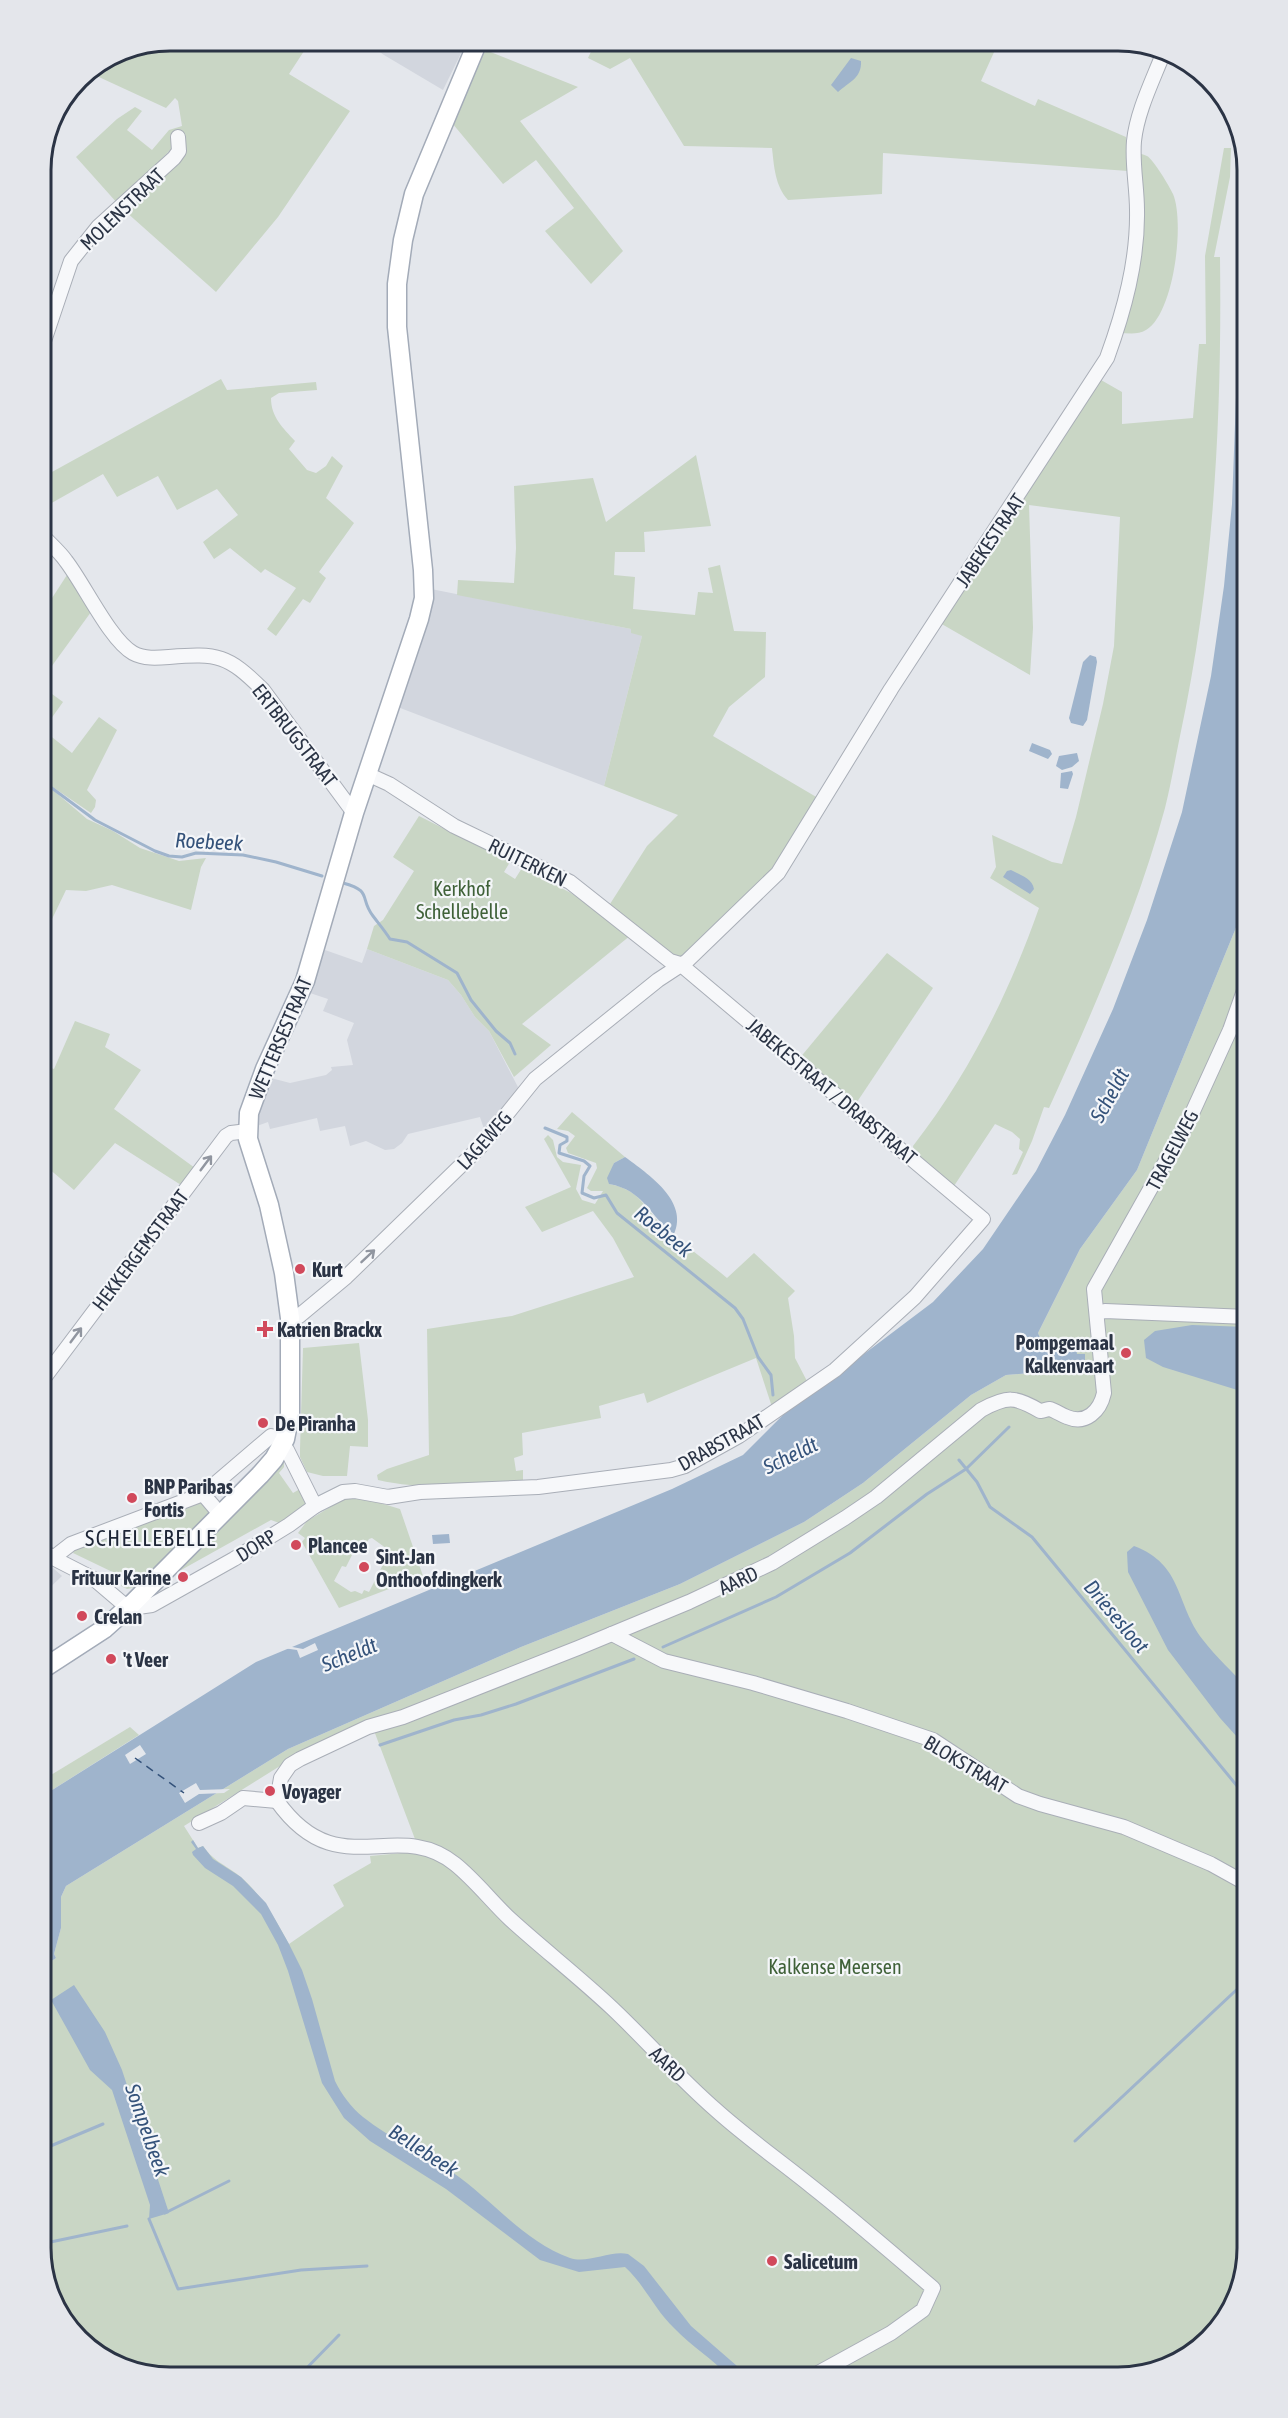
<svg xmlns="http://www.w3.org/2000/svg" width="1288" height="2418" font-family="'Asap Condensed',sans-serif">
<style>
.built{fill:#d2d6de}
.green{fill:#c9d6c5;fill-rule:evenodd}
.water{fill:#9fb4cc}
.pier{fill:#e4e7ec}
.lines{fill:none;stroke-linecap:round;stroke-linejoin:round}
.stream{stroke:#9fb4cc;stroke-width:3}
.ferry{stroke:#34527a;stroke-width:1.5;stroke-dasharray:8 6;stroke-linecap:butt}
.minor-casing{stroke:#a9aeb7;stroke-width:16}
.major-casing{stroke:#a3abb8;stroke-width:21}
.minor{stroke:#f7f8fa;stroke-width:14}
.major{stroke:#fff;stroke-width:18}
.oneway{stroke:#9196a0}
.poi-dot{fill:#d1495b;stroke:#f4f6f9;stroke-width:2}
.labels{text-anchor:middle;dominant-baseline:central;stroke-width:4.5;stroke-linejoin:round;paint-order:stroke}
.street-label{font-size:20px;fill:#2b3445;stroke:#f4f6f9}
.park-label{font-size:20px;fill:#3f6138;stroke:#f4f6f9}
.poi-label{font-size:20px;font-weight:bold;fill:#2b3445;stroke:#f4f6f9;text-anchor:start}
.water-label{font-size:21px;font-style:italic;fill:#34527a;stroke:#f4f6f9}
.quarter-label{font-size:22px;letter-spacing:1.5px;fill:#1d2536;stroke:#f4f6f9}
.rim{fill:none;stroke:#2b3445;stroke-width:3}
</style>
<rect width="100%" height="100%" fill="#e4e7ec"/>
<g class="built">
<polygon points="364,41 467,41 443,90 384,55"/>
<polygon points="431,589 631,629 642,636 604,786 395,706"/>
<polygon points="367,949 448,980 461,995 475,1017 489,1031 520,1091 486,1135 480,1117 408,1134 402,1143 394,1149 385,1150 366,1141 350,1146 345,1126 320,1131 317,1118 270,1129 268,1122 257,1126 260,1096 271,1078 290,1083 326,1075 332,1070 331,1067 353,1065 347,1040 354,1023 323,1011 328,999 310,993 325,950 362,963"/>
<polygon points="41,1557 62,1576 41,1596"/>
</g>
<g class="green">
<polygon points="170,41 306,41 310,43 308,45 289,74 350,111 278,217 216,292 125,211 177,143 118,204 76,157 117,119 135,107 142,111 127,130 152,150 169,130 182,126 178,101 175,98 166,108 88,72 121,50"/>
<path d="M596,41H975L995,50L981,81L1035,106L1038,99L1126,137L1128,168L1134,152C1138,153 1143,154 1147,156C1153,159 1170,187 1173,194C1185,222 1174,314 1146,330C1138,335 1128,333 1119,333L1120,299L1132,223L1128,171L883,153L882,194L788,200C775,186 774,166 772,148L684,146L630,58L610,69L588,58Z"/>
<polygon points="488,51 578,87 520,121 623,251 591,284 545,231 574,208 536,160 503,184 452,123 482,54"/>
<path d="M1224,148H1231L1230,177L1214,257H1220C1222,420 1214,577 1180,736C1175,760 1171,784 1165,808C1137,911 1093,1011 1049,1108L1044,1107L1032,1141L1017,1174L1012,1175L1023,1152L1019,1149L1020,1139L1012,1132L995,1124L954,1186L914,1152L913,1146C969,1074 1009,993 1039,908L990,878L996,867L992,835L1052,862L1062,864L1076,817L1103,704L1114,646L1120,517L1029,505L1033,628L1030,675L940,623L1029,485L1101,380L1122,392V424L1193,418L1199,344H1206L1205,256Z"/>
<path d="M221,379L227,390L316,382L317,390L279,393L271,398C271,417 283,428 295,441L289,449L307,470L316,473L326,466L332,456L343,466L326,498L354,523L319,572L326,578L310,603L303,599L276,636L267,629L296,588L265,569L261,573L230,548L214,559L203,542L238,515L217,489L177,510L158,476L117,497L103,474L41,509V478Z"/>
<polygon points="696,455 711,526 644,532 645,552 615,552 614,575 635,577 633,609 695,615 698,592 713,593 708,568 720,565 734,631 766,632 765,677 729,707 713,736 818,798 786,849 758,887 680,960 610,904 647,846 678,815 604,786 642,636 631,633 631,629 457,595 458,580 514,583 516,548 514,486 593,478 606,522"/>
<polygon points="67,575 91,612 41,681 41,615"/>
<polygon points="41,686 63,702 43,730 72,753 99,717 117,730 87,790 96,800 95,807 91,813 41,779"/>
<polygon points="41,780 87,819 113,831 140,848 179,861 206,858 201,867 191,910 112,885 86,891 66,890 41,942"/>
<polygon points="419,816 510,862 504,872 515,879 522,868 571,893 631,935 522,1024 551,1045 514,1077 489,1031 475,1017 461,995 448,980 367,949 374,926 383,920 414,871 393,857"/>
<path d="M1247,893V2249L1226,2320L1168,2368L1118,2377H161L98,2356L50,2298L41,2248V1968L56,1958L54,1954L61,1928V1897L66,1886L288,1749L521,1647L680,1584L804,1522L863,1483L971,1395L1006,1375L1066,1370L1078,1363L1079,1355L1077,1354L1075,1347L1052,1350L1042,1342L1038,1333L1080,1249L1137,1170L1244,908ZM373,1728L418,1847L413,1852L370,1856L371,1863L333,1885L344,1906L289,1944C276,1920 263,1897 242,1878C227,1865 215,1863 203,1846L198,1848L184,1826L288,1761Z"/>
<polygon points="887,953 933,988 855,1105 799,1059"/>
<polygon points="75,1021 110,1034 105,1047 141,1070 114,1109 195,1168 181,1185 115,1143 74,1190 41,1162 41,1080 46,1066 54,1069"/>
<path d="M572,1112L625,1157L614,1163L609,1184C642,1190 644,1209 665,1228C685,1246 707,1261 727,1278L754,1253L795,1291L788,1298L794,1336L795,1358L808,1383L772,1407L756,1358L647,1403L644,1393L599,1406L601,1418L522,1433L523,1455L514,1458L516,1471L523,1470V1483C476,1485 425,1491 378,1480L377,1475L387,1469L429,1455L427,1329L512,1316L634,1277L613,1238L593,1211L542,1232L525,1207L571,1187L544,1139L548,1135L553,1140L557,1157L563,1162L581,1165L576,1189L582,1200L595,1204L603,1191H591L587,1188L597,1168L596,1163L568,1153L566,1148L575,1136L568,1131L557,1129Z"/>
<polygon points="359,1343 368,1420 368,1447 350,1446 347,1476 323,1476 307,1472 300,1457 300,1449 303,1348"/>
<polygon points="281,1462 284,1463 284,1467 279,1473 293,1493 300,1489 308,1503 282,1524 271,1520 174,1574"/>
<path d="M357,1496L400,1509L423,1576L339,1608L302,1542L305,1538L298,1533L307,1521L347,1497ZM372,1538L390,1551L369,1592L364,1590L362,1594L355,1591L351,1592L334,1581L342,1566L346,1567L355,1549H358L360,1546L363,1548L369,1539Z"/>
<polygon points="201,1501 212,1514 138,1587 127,1589 121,1586 125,1578 73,1553 75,1549"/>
<polygon points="130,1727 139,1735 41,1797 41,1781"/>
</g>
<g class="water">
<path d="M851,58L861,61C862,78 849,82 838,92L831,85Z"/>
<polygon points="1238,124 1247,170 1247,893 1244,908 1137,1170 1080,1249 1038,1333 1042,1342 1052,1349 1076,1347 1077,1354 1085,1354 1085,1360 1078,1363 1078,1366 1066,1370 1006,1375 971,1395 863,1483 804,1522 680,1584 521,1647 288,1749 66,1886 61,1897 61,1928 54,1954 56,1958 41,1968 41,1797 256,1662 672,1489 743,1455 783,1415 933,1302 983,1249 1036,1171 1065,1115 1113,1009 1147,920 1182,812 1211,676 1224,586 1232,504 1238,344"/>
<polygon points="1090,655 1096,657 1097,662 1087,720 1083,726 1071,723 1069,718 1083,662"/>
<polygon points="1032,743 1050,750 1052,754 1048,759 1029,751"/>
<polygon points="1077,753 1079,761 1072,767 1062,770 1056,766 1059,756"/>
<polygon points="1072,771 1073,774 1068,789 1060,788 1061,773"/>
<path d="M1011,870C1020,875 1032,878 1034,889L1030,894L1003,877L1007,871Z"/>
<path d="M625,1157C648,1174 689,1201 674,1234C649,1216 644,1190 609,1184L607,1178L614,1163Z"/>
<polygon points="1192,1325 1247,1327 1247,1393 1163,1367 1146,1358 1144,1340 1155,1331"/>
<polygon points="449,1534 450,1543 433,1544 432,1535"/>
<path d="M1134,1546C1184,1565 1175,1604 1203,1640C1216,1657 1233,1672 1247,1688V1748L1220,1718L1168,1650L1128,1572L1127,1552Z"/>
<path d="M193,1840L198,1848L203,1846L213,1859L241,1877L266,1903L289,1944L302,1970L312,1999L335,2081C342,2095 351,2107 363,2117C391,2139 423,2153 452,2172C493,2200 523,2241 570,2258C588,2264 610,2250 628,2254L644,2266L691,2326L737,2366L757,2377H729C713,2359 691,2346 674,2328C655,2310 644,2284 625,2267L579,2272L540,2260L446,2189L370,2141L344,2118L322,2083L288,1971L278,1945L261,1914L233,1886L205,1868L193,1855L192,1852L196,1849L191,1842Z"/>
<polygon points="74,1985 105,2032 122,2070 169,2213 149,2219 150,2205 112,2090 90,2070 51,2000"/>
</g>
<g class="pier">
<polygon points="315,1643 318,1650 300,1658 297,1650 283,1648 287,1646 303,1649"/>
<polygon points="140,1745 146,1754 130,1764 125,1755"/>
<polygon points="196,1783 200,1790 230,1789 224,1793 199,1794 185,1803 179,1793"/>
</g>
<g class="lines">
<g class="stream">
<polyline points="41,780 95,820 155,851 169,856 182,857 196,853 243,855 276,862 322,876"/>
<path d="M343,883C373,891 359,898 373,916C379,924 385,931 390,939L407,942L457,973L471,1000L496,1031L510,1043L515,1054"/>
<polyline points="545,1128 567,1137 567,1141 560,1145 559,1153 584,1161 590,1166 584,1176 582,1193 594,1198 606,1195 617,1213 735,1308 743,1319 758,1357 771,1375 773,1395"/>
<polyline points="959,1460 977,1482 990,1507 1032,1537 1247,1798"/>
<polyline points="663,1647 776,1597 850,1553 927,1494 966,1469 1009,1427"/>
<polyline points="380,1745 454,1720 481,1715 516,1704 634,1659"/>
<polyline points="1075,2141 1247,1980"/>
<polyline points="41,2150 103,2124"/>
<polyline points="165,2213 229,2181"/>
<polyline points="149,2219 178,2289 301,2270 367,2266"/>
<polyline points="41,2244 127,2226"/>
<polyline points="298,2377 339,2335"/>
</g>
<polyline class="ferry" points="135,1758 184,1793"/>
<defs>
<g id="minor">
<polyline points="41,350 71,261 98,227 174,158 179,151 178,137"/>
<path d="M41,534C49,543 59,551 66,561C84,584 110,640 133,653C144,659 157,658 169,657C218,653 228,655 263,690L354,813"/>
<polyline points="1097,1313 1105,1311 1247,1317"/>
<path d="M290,1318L299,1316L346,1277L481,1146L535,1079L658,980L687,961L778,873L891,689L1107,358C1124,311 1138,261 1137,210C1137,187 1132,164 1134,141C1137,112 1152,82 1163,54"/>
<polyline points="41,1382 226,1136 231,1133 248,1131"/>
<polyline points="281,1447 287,1450 315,1506"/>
<polyline points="203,1494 220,1514"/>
<polyline points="41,1549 53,1558 94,1579 128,1608"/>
<polyline points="53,1558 71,1544 203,1494 271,1436 285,1439"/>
<polyline points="133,1603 138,1607 152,1605 234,1559 289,1525 315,1506 343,1492 355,1491 388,1497 420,1492 538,1487 671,1470 685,1466 739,1436 835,1370 915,1297 983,1219 680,964 670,961 570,882 454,826 389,784 367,774"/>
<polyline points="612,1634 664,1661 753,1683 847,1711 933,1740 1018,1796 1040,1804 1124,1827 1211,1864 1247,1884"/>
<polyline points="199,1823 221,1813 243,1798 277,1801"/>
<path d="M811,2377L891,2333L923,2310L933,2288C893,2254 853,2219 811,2186C780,2161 746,2137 716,2110C679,2078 647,2041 612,2008C579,1977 543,1949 510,1919C491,1901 475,1880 455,1864C396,1816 338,1887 277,1801L281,1778L290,1765L300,1759L368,1727L403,1717L578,1648L689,1602L772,1563L845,1518L876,1497L981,1410C1007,1396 1015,1396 1040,1411C1042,1411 1048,1409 1049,1409C1055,1410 1061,1415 1067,1417C1086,1425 1100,1411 1104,1393L1094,1289L1189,1120L1230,1030L1247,982"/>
</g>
<polyline id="major" points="41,1670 104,1629 133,1603 260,1475 274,1459 285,1439 290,1414 290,1318 284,1273 269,1205 248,1139 249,1113 265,1069 305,981 354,813 419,619 424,598 423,570 397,327 397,284 403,240 414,194 478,41"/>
</defs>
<use href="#minor" class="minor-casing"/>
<use href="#major" class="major-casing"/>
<use href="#minor" class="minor"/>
<use href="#major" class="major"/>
</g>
<defs><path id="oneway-shaft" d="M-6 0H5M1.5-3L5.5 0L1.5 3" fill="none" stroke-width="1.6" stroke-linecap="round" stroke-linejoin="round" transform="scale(1.5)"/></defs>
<g class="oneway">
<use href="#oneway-shaft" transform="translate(206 1163) rotate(-53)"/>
<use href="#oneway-shaft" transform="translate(368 1256) rotate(-43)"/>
<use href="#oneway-shaft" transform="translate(76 1335) rotate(-53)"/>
</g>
<g class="poi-dot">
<circle cx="300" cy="1269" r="6"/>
<path d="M262 1320h6v6h6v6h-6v6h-6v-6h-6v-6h6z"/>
<circle cx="1126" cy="1353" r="6"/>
<circle cx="263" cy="1423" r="6"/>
<circle cx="132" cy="1498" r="6"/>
<circle cx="296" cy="1545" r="6"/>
<circle cx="364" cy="1567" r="6"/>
<circle cx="183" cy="1577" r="6"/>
<circle cx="82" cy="1616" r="6"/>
<circle cx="111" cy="1659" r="6"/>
<circle cx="270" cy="1791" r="6"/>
<circle cx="772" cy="2261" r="6"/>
</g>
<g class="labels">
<g class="street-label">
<text transform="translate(122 209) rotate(-44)">MOLENSTRAAT</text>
<text transform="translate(990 540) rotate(-56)">JABEKESTRAAT</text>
<text transform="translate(295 735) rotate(52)">ERTBRUGSTRAAT</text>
<text transform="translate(528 862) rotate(26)">RUITERKEN</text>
<text transform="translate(280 1038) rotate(-67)">WETTERSESTRAAT</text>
<text transform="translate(832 1091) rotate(40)">JABEKESTRAAT / DRABSTRAAT</text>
<text transform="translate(484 1140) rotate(-48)">LAGEWEG</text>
<text transform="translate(1172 1150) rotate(-62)">TRAGELWEG</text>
<text transform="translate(140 1250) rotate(-53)">HEKKERGEMSTRAAT</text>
<text transform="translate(721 1442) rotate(-29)">DRABSTRAAT</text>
<text transform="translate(256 1545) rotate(-32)">DORP</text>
<text transform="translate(738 1580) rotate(-25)">AARD</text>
<text transform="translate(966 1764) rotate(31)">BLOKSTRAAT</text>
<text transform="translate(668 2064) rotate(44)">AARD</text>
</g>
<g class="park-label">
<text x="462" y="888">Kerkhof<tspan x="462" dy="23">Schellebelle</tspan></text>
<text x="835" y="1966">Kalkense Meersen</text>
</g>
<g class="poi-label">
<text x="312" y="1269">Kurt</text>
<text x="277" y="1329">Katrien Brackx</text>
<text x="1114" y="1342" text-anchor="end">Pompgemaal<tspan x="1114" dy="23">Kalkenvaart</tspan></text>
<text x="275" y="1423">De Piranha</text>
<text x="144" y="1486">BNP Paribas<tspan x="144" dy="23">Fortis</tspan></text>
<text x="308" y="1545">Plancee</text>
<text x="376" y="1556">Sint-Jan<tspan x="376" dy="23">Onthoofdingkerk</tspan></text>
<text x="171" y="1577" text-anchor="end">Frituur Karine</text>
<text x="94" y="1616">Crelan</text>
<text x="123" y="1659">'t Veer</text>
<text x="282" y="1791">Voyager</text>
<text x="784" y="2261">Salicetum</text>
</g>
<g class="water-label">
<text transform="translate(209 841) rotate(3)">Roebeek</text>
<text transform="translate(1109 1095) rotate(-61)">Scheldt</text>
<text transform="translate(664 1231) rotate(39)">Roebeek</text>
<text transform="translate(790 1455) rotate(-26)">Scheldt</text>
<text transform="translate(1117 1616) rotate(50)">Driesesloot</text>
<text transform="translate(349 1654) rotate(-22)">Scheldt</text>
<text transform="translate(148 2130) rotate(71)">Sompelbeek</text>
<text transform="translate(424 2150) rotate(33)">Bellebeek</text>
</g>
<g class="quarter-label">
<text x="151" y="1538">SCHELLEBELLE</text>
</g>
</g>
<path d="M0 0H1288V2418H0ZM170 51H1118A119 119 0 0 1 1237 170V2248A119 119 0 0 1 1118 2367H170A119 119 0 0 1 51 2248V170A119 119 0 0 1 170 51Z" fill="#e4e6eb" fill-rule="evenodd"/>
<path class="rim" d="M170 51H1118A119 119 0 0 1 1237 170V2248A119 119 0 0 1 1118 2367H170A119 119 0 0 1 51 2248V170A119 119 0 0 1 170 51Z"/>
</svg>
